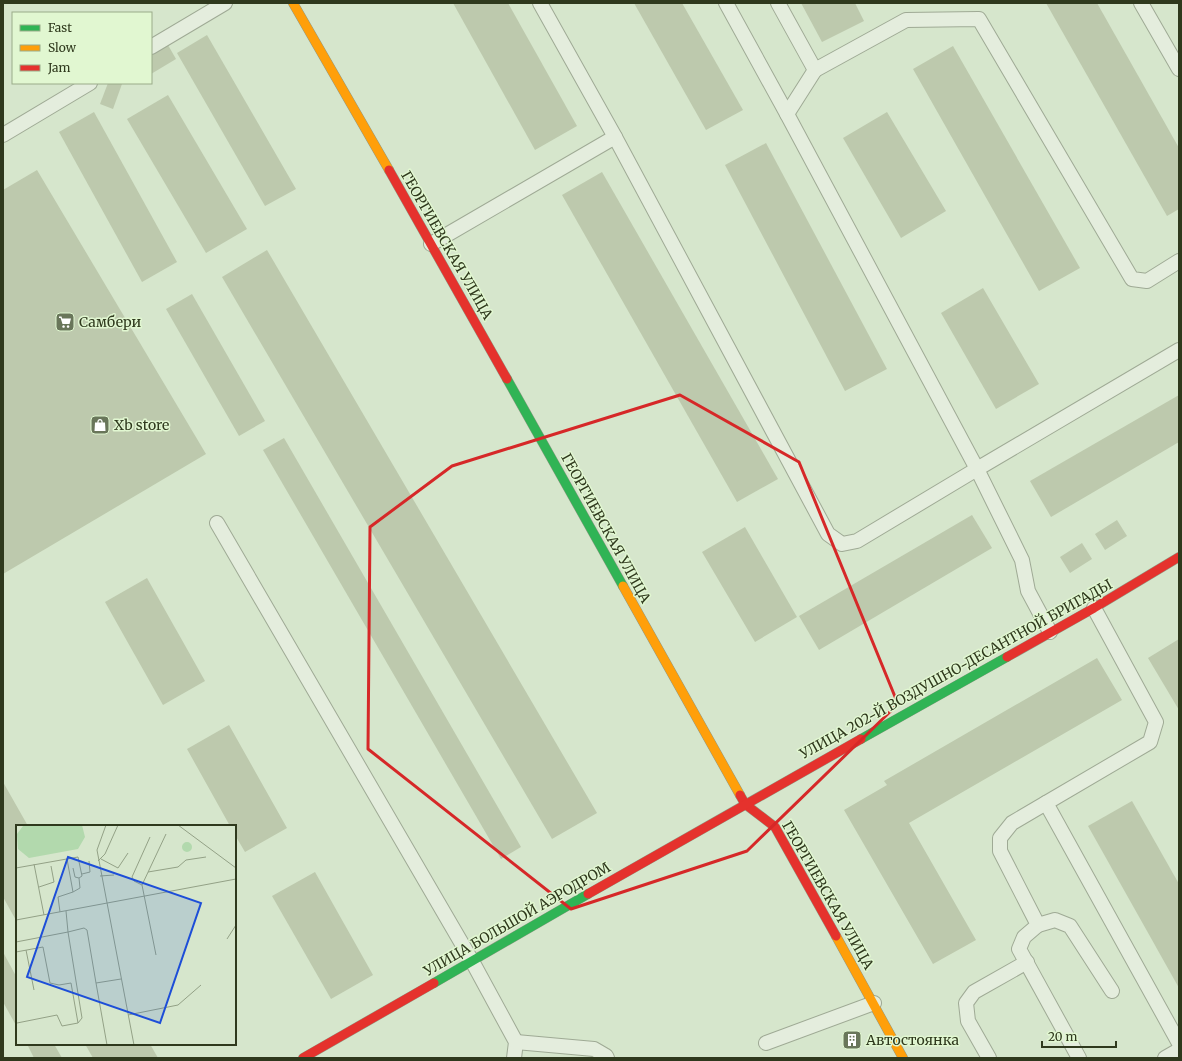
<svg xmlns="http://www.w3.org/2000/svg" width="1182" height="1061" font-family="Merriweather,serif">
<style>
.building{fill:#bdc9ad}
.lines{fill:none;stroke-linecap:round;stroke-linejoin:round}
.lane-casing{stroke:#9faa95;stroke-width:16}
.fast-casing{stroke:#909a85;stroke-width:10}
.slow-casing{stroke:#909a85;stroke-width:10}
.jam-casing{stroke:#909a85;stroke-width:10}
.lane{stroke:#e4eddd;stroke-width:14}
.fast{stroke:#30b455;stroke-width:9}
.slow{stroke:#ff9f0a;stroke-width:9}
.jam{stroke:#e5322d;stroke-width:9}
.marked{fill:none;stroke:#d62828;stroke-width:3;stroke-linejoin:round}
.labels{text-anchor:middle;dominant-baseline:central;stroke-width:3;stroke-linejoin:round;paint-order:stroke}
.street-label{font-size:14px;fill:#2f391d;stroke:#e1f7d1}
.poi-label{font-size:14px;fill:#2f391d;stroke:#e1f7d1;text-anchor:start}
.inset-road{fill:none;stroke:#93a186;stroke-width:1}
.view{fill:#1d4ed8;fill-opacity:0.15;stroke:#1d4ed8;stroke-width:2}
.inset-edge{fill:none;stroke:#2f391d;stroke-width:2}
</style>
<rect width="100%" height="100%" fill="#d6e6cc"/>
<g class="building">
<polygon points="453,3 508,3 577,126 535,150"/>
<polygon points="634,3 682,3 743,110 706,130"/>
<polygon points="801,3 855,3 864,21 822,42"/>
<polygon points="1046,3 1097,3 1179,148 1179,209 1167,216"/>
<polygon points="207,35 296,189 265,206 177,53"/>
<polygon points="168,45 176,59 151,74 151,55"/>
<polygon points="953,46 1080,268 1039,291 913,69"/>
<polygon points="108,83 118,83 122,84 113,109 100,104"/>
<polygon points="168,95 247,229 206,253 127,119"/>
<polygon points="94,112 177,262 142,282 59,132"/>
<polygon points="887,112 946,211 901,238 843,138"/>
<polygon points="766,143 887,369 845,391 725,165"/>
<polygon points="37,170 206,454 3,574 3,190"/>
<polygon points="602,172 778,479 737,502 562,195"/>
<polygon points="267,250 597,813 552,839 222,277"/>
<polygon points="983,288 1039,384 996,409 941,313"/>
<polygon points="192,294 265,421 239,436 166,309"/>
<polygon points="1179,395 1179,442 1051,517 1030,481"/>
<polygon points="284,438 521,847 501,859 263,450"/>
<polygon points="972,515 992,548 819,650 799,616"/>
<polygon points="1117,520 1127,536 1105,550 1095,534"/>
<polygon points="745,527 797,617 755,642 702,552"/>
<polygon points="1082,543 1092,559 1070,573 1060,557"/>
<polygon points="147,578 205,681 163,705 105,602"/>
<polygon points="1179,639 1179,710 1148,658"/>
<polygon points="1097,658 1122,700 909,823 976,940 933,964 844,810 887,785 884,781"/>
<polygon points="229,725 287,828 245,852 235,835 235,826 230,826 187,749"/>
<polygon points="3,782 28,826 17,826 17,922 3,897"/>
<polygon points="1132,801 1179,884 1179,988 1088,826"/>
<polygon points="315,872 373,975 331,999 272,896"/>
<polygon points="3,952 17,978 17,1027 3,1002"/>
<polygon points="859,1031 861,1047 845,1048 843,1033"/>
<polygon points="27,1044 54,1044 62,1058 34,1058"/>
<polygon points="85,1044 150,1044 158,1058 93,1058"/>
</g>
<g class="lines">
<defs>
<g id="lane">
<polyline points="540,3 615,137"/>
<polyline points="778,3 815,70 906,20 979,19 1132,279 1147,281 1179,261"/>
<polyline points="1141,3 1179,69"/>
<polyline points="151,47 225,3"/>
<polyline points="787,114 815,70"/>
<polyline points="3,135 90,83"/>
<polyline points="431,244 615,137 828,534 842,544 857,541 977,469 787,114 726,3"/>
<polyline points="217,523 472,961 516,1042 514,1058"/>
<polyline points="1094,608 1156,722 1150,742 1046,803 1179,1043"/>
<polyline points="1050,632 1028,591 1022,560 977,469 1179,350"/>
<polyline points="1046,803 1012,823 1000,838 1000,851 1038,925 1024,937 1019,949 1079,1058"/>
<polyline points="1038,925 1055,920 1070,926 1112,991"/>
<polyline points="516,1042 594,1049 606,1056 607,1058"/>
<polyline points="766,1043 874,1003"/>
<polyline points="989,1058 968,1021 966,1003 974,992 1027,962"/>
<polyline points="1165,1058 1179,1050"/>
</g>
<g id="fast">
<polyline points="507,379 623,586"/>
<polyline points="861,739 1007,657"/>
<polyline points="434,983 588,894"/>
</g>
<g id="slow">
<polyline points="293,3 389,170"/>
<polyline points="623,586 740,795"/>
<polyline points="836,936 903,1058"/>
</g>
<g id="jam">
<polyline points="389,170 507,379"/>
<polyline points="1007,657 1094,608 1179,557"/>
<polyline points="740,795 745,804 775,827 836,936"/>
<polyline points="588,894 861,739"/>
<polyline points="303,1058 434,983"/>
</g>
</defs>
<use href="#lane" class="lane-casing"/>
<use href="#fast" class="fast-casing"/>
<use href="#slow" class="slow-casing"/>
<use href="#jam" class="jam-casing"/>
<use href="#lane" class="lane"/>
<use href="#fast" class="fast"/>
<use href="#slow" class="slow"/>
<use href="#jam" class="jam"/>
</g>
<path class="marked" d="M680,395L799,462L898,704L747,851L571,909L368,749L370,527L452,466Z"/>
<defs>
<symbol id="supermarket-square" viewBox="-11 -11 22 22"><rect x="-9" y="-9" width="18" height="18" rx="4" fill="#69765a" stroke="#e1f7d1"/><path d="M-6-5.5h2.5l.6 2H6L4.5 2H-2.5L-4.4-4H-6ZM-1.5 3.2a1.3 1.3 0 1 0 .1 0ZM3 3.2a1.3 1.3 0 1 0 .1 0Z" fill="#fff"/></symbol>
<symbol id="shop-square" viewBox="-11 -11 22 22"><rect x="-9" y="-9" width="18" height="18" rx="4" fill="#69765a" stroke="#e1f7d1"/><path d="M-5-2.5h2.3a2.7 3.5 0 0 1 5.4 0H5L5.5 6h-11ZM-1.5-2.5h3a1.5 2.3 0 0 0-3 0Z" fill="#fff"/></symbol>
<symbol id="building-square" viewBox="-11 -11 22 22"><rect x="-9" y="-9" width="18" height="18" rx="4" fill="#69765a" stroke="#e1f7d1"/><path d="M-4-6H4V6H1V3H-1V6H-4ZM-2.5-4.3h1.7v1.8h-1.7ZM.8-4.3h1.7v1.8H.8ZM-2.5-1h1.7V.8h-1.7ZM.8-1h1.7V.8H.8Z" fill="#fff"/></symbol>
</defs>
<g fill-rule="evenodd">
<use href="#supermarket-square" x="54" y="311" width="22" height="22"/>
<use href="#shop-square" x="89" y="414" width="22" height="22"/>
<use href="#building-square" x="841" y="1029" width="22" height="22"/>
</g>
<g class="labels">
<g class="street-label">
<text transform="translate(447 245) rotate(60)">ГЕОРГИЕВСКАЯ УЛИЦА</text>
<text transform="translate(606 528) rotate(61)">ГЕОРГИЕВСКАЯ УЛИЦА</text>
<text transform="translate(956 669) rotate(-29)">УЛИЦА 202-Й ВОЗДУШНО-ДЕСАНТНОЙ БРИГАДЫ</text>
<text transform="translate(828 895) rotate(60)">ГЕОРГИЕВСКАЯ УЛИЦА</text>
<text transform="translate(517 919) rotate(-30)">УЛИЦА БОЛЬШОЙ АЭРОДРОМ</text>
</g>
<g class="poi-label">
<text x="79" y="322">Самбери</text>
<text x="114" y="425">Xb store</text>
<text x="866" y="1040">Автостоянка</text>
</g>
</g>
<g transform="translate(16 825)">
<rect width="220" height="220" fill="#d6e6cc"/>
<path d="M66,0L69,12L62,24L13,33L2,24L1,9L7,1ZM166 22a5 5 0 1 1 10 0a5 5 0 1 1-10 0Z" fill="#b2d9ad"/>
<path class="inset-road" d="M90,0L81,25L118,220M162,0L220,43M85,34L102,43L112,28M82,36L89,29L102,0M18,39L28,90M0,43L62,32L66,51L63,53L64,63L57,67M57,43L59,52L63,53M132,47L162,42L170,35L190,32M66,49L74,47L73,36M84,51L98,50M126,60L118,56L116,52L134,12M23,62L38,57L35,41M44,87L42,72L57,67L51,34M0,95L220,54M211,114L220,100M0,117L52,107L50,86M10,125L18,165M0,127L27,122L34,158L43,160L55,158L62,198L46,201L41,190L1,198M140,130L126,60L150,9M80,158L91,220M112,190L162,180L185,160M62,198L66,193L52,107L68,103L71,105L80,158L105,154"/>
<path class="view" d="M52,32L185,78L144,198L11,152Z"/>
<rect width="220" height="220" class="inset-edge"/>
</g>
<rect width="1182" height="1061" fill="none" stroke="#2f391d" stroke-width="8"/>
<rect x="12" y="12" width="140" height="72" fill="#e1f7d1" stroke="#9aab89"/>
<rect x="20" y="25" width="20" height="6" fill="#30b455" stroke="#9aab89"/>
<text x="48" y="32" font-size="12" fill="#2f391d">Fast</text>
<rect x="20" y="45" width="20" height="6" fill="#ff9f0a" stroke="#9aab89"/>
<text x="48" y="52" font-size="12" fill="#2f391d">Slow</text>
<rect x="20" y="65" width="20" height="6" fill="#e5322d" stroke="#9aab89"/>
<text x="48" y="72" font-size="12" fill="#2f391d">Jam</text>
<path d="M1042 1041v6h74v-6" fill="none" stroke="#2f391d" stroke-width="2"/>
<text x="1048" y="1041" font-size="12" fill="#2f391d" stroke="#e1f7d1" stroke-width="3" paint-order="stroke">20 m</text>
</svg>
